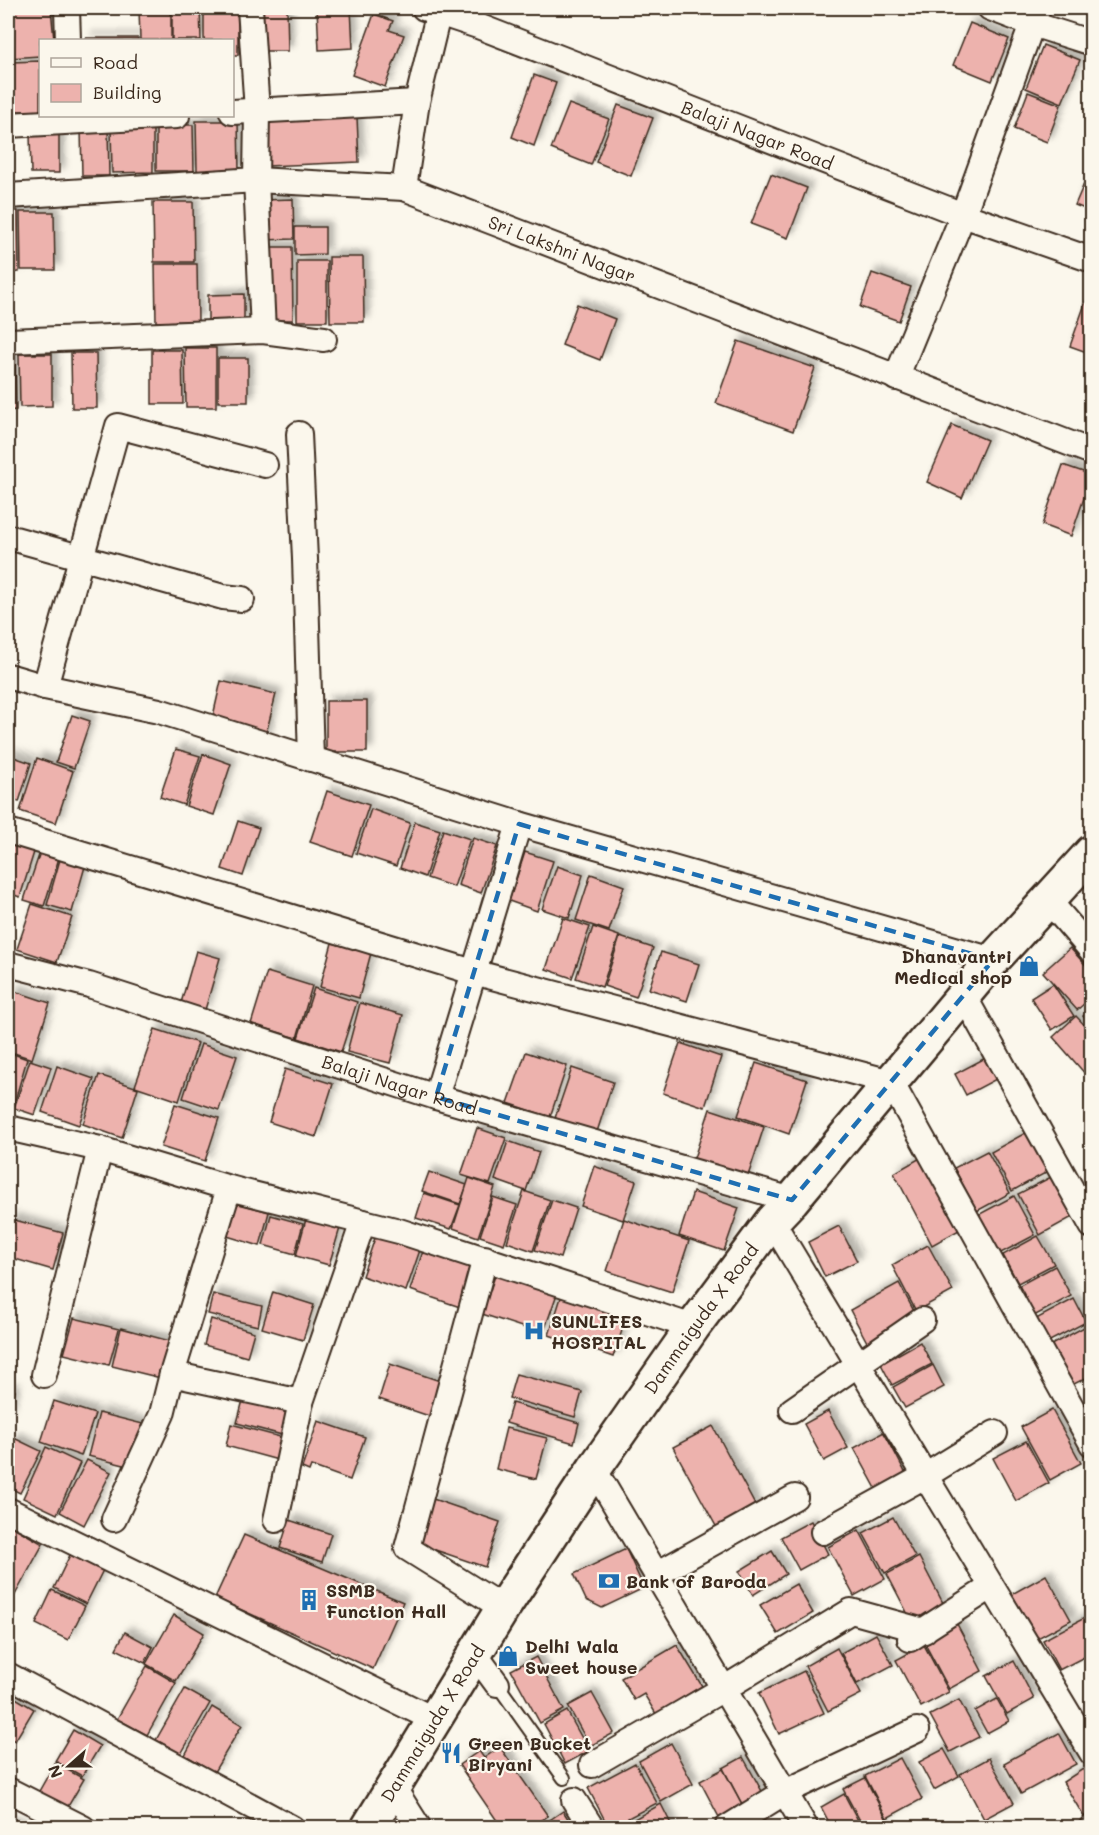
<svg xmlns="http://www.w3.org/2000/svg" width="1099" height="1835" font-family="Mali,sans-serif">
<style>
.building{fill:#edb2ad;stroke:#3b2a1e;stroke-width:1.5;filter:url(#shadow)}
.lines{fill:none;stroke-linecap:round;stroke-linejoin:round}
.lane-casing{stroke:#3b2a1e;stroke-width:16}
.street-casing{stroke:#3b2a1e;stroke-width:28}
.secondary-casing{stroke:#3b2a1e;stroke-width:38}
.lane{stroke:#fbf7ec;stroke-width:12}
.street{stroke:#fbf7ec;stroke-width:24}
.secondary{stroke:#fbf7ec;stroke-width:33}
.marked{fill:none;stroke:#1f6fb2;stroke-width:4.5;stroke-dasharray:12 8;stroke-linejoin:round}
.labels{text-anchor:middle;dominant-baseline:central;stroke-width:4.5;stroke-linejoin:round;paint-order:stroke}
.street-label{font-size:18px;fill:#3b2a1e;stroke:#fbf7ec}
.poi-label{font-size:18px;font-weight:bold;fill:#3b2a1e;stroke:#fbf7ec;text-anchor:start}
</style>
<defs>
<filter id="shadow"><feDropShadow dx="5.5" dy="-5.5" stdDeviation="3" flood-color="#0004"/></filter>
</defs>
<rect width="100%" height="100%" fill="#fbf7ec"/>
<filter id="ink" filterUnits="userSpaceOnUse"><feTurbulence type="fractalNoise" baseFrequency=".0167" numOctaves="2"/><feDisplacementMap in="SourceGraphic" scale="12" xChannelSelector="R" yChannelSelector="G"/><feConvolveMatrix kernelMatrix="1 2 1 2 8 2 1 2 1" color-interpolation-filters="sRGB"/></filter>
<g filter="url(#ink)">
<g class="building">
<polygon points="51,8 54,40 40,40 40,56 9,58 8,11"/>
<polygon points="139,8 171,8 171,40 140,40"/>
<polygon points="172,8 200,8 201,40 172,40"/>
<polygon points="204,8 238,8 238,55 232,55 232,40 204,40"/>
<polygon points="255,8 287,8 288,51 256,51"/>
<polygon points="317,8 351,8 353,48 319,50"/>
<polygon points="374,14 393,21 389,30 404,35 385,87 352,75"/>
<polygon points="970,23 1009,39 992,81 953,65"/>
<rect x="86" y="38" width="52" height="2"/>
<polygon points="1043,45 1080,60 1062,103 1026,88"/>
<polygon points="40,61 40,111 14,111 11,62"/>
<polygon points="8,65 10,65 11,110 8,111"/>
<polygon points="534,75 556,83 534,146 512,137"/>
<polygon points="1028,92 1061,105 1047,142 1014,129"/>
<polygon points="569,104 609,119 591,165 551,149"/>
<polygon points="618,105 653,118 631,176 596,162"/>
<polygon points="357,117 359,162 267,166 264,121"/>
<polygon points="196,121 238,121 239,171 197,171"/>
<polygon points="156,125 193,125 194,171 156,171"/>
<polygon points="153,126 153,172 112,173 111,127"/>
<polygon points="81,128 108,128 109,176 82,176"/>
<polygon points="30,133 59,133 59,173 31,173"/>
<polygon points="1092,165 1092,212 1075,205"/>
<polygon points="771,174 807,188 788,238 751,224"/>
<polygon points="293,199 294,239 263,240 262,200"/>
<polygon points="153,202 193,202 194,262 154,262"/>
<polygon points="8,211 18,211 19,272 8,273"/>
<polygon points="20,212 54,212 55,270 21,270"/>
<polygon points="295,227 325,227 325,254 295,255"/>
<polygon points="262,247 292,247 293,320 263,320"/>
<polygon points="329,257 363,257 364,322 330,322"/>
<rect x="297" y="261" width="30" height="60"/>
<polygon points="155,264 197,264 198,321 156,322"/>
<polygon points="872,273 911,287 899,321 860,307"/>
<polygon points="1092,284 1092,354 1070,346"/>
<polygon points="244,294 244,323 208,323 208,295"/>
<polygon points="577,304 615,319 600,360 562,345"/>
<polygon points="738,341 815,368 793,431 716,403"/>
<polygon points="185,348 216,348 216,407 186,407"/>
<polygon points="152,350 182,350 183,404 152,404"/>
<polygon points="71,353 96,353 97,408 72,408"/>
<polygon points="8,354 15,354 16,410 8,411"/>
<polygon points="19,354 52,354 52,406 20,407"/>
<rect x="218" y="358" width="30" height="44"/>
<polygon points="952,425 987,440 962,498 927,482"/>
<polygon points="1063,465 1092,475 1071,536 1042,525"/>
<polygon points="221,681 276,694 265,738 211,725"/>
<rect x="326" y="701" width="41" height="51"/>
<polygon points="72,715 90,721 74,768 56,762"/>
<polygon points="176,749 200,756 184,805 160,797"/>
<polygon points="203,754 231,764 214,815 186,806"/>
<polygon points="8,755 31,763 19,802 8,798"/>
<polygon points="37,758 73,771 56,823 20,811"/>
<polygon points="327,791 369,805 352,856 310,842"/>
<polygon points="371,809 410,823 396,866 356,853"/>
<polygon points="238,821 259,828 243,876 222,869"/>
<polygon points="415,822 440,830 425,877 400,868"/>
<polygon points="443,830 470,839 454,887 427,878"/>
<polygon points="473,838 497,846 481,893 458,885"/>
<polygon points="8,841 35,849 20,897 8,893"/>
<polygon points="40,852 59,858 44,906 24,900"/>
<polygon points="525,852 553,861 537,911 509,901"/>
<polygon points="61,856 86,863 72,912 47,905"/>
<polygon points="557,866 583,875 569,918 542,909"/>
<polygon points="591,874 624,886 609,931 576,920"/>
<polygon points="32,904 72,917 57,962 17,949"/>
<polygon points="563,918 590,927 572,978 546,969"/>
<polygon points="593,927 619,936 602,987 576,978"/>
<polygon points="620,937 653,948 636,997 604,986"/>
<polygon points="332,943 371,953 359,998 320,987"/>
<polygon points="1070,948 1092,972 1092,997 1077,1010 1043,972"/>
<polygon points="196,951 220,958 205,1010 181,1003"/>
<polygon points="661,952 699,964 687,1001 649,989"/>
<polygon points="267,972 312,986 297,1038 251,1024"/>
<polygon points="1053,984 1074,1016 1052,1030 1031,998"/>
<polygon points="314,988 357,1002 341,1052 298,1038"/>
<polygon points="14,991 50,1003 32,1059 8,1051 8,1009"/>
<polygon points="360,1003 403,1015 390,1063 347,1052"/>
<polygon points="1092,1009 1092,1026 1083,1016"/>
<polygon points="1076,1016 1092,1033 1092,1072 1087,1076 1053,1037"/>
<polygon points="155,1029 198,1043 179,1101 135,1086"/>
<polygon points="680,1043 721,1057 705,1107 663,1093"/>
<polygon points="201,1044 237,1056 219,1110 183,1098"/>
<polygon points="8,1052 27,1059 13,1107 8,1106"/>
<polygon points="526,1052 567,1066 550,1117 508,1103"/>
<polygon points="991,1055 1002,1076 966,1095 955,1074"/>
<polygon points="30,1060 51,1067 35,1115 14,1108"/>
<polygon points="756,1063 807,1080 789,1134 738,1116"/>
<polygon points="57,1066 94,1079 79,1125 42,1112"/>
<polygon points="572,1068 613,1082 597,1132 555,1118"/>
<polygon points="285,1069 333,1084 316,1137 269,1122"/>
<polygon points="99,1075 138,1088 122,1138 83,1124"/>
<polygon points="175,1104 219,1118 205,1161 161,1147"/>
<polygon points="710,1109 764,1127 747,1179 693,1161"/>
<polygon points="477,1128 506,1138 490,1184 461,1175"/>
<polygon points="1029,1131 1051,1170 1012,1191 991,1152"/>
<polygon points="508,1141 539,1152 526,1191 495,1180"/>
<polygon points="987,1151 1010,1193 977,1211 954,1168"/>
<polygon points="922,1157 961,1229 932,1245 894,1173"/>
<polygon points="594,1166 636,1181 623,1220 581,1206"/>
<polygon points="429,1172 467,1185 460,1204 422,1191"/>
<polygon points="1055,1175 1076,1215 1040,1235 1018,1194"/>
<polygon points="469,1178 495,1187 478,1237 453,1228"/>
<polygon points="524,1191 550,1200 533,1251 507,1242"/>
<polygon points="693,1192 739,1208 724,1251 679,1236"/>
<polygon points="424,1193 460,1205 451,1229 416,1218"/>
<polygon points="1014,1196 1035,1235 999,1254 978,1215"/>
<polygon points="493,1197 517,1205 504,1244 480,1236"/>
<polygon points="552,1200 576,1208 560,1258 535,1250"/>
<polygon points="237,1203 269,1212 260,1246 227,1236"/>
<polygon points="271,1215 303,1224 295,1254 263,1245"/>
<polygon points="11,1219 63,1233 53,1270 8,1257 8,1233"/>
<polygon points="306,1219 340,1228 329,1265 296,1256"/>
<polygon points="624,1219 689,1241 672,1292 607,1271"/>
<polygon points="839,1226 857,1261 825,1277 808,1242"/>
<polygon points="376,1235 420,1250 406,1291 362,1276"/>
<polygon points="1038,1236 1054,1264 1018,1283 1003,1255"/>
<polygon points="928,1245 953,1291 916,1311 892,1265"/>
<polygon points="424,1248 473,1265 460,1307 410,1290"/>
<polygon points="1055,1266 1071,1296 1034,1316 1018,1286"/>
<polygon points="497,1270 558,1291 543,1334 482,1314"/>
<polygon points="899,1283 917,1317 868,1344 850,1310"/>
<polygon points="564,1288 629,1310 613,1357 549,1335"/>
<polygon points="273,1292 314,1305 303,1340 262,1328"/>
<polygon points="213,1294 262,1306 258,1326 208,1314"/>
<polygon points="1074,1299 1086,1322 1048,1342 1036,1319"/>
<polygon points="74,1318 119,1329 109,1365 64,1354"/>
<polygon points="211,1319 254,1332 247,1357 204,1345"/>
<polygon points="1086,1326 1092,1337 1092,1375 1072,1385 1051,1345"/>
<polygon points="121,1328 170,1341 161,1378 112,1366"/>
<polygon points="920,1342 932,1364 892,1385 881,1364"/>
<polygon points="390,1364 443,1382 432,1417 379,1399"/>
<polygon points="933,1365 944,1387 905,1408 893,1387"/>
<polygon points="516,1374 582,1392 575,1417 509,1398"/>
<polygon points="8,1389 15,1391 8,1417"/>
<polygon points="243,1400 292,1414 286,1436 237,1423"/>
<polygon points="54,1401 95,1414 81,1456 41,1442"/>
<polygon points="512,1403 579,1423 574,1443 506,1423"/>
<polygon points="1052,1410 1081,1463 1050,1480 1021,1427"/>
<polygon points="828,1411 848,1448 824,1461 804,1424"/>
<polygon points="99,1413 147,1425 136,1468 88,1456"/>
<polygon points="318,1421 365,1437 350,1480 311,1466 309,1471 302,1468"/>
<polygon points="231,1424 284,1438 278,1460 226,1446"/>
<polygon points="713,1426 756,1507 717,1528 673,1447"/>
<polygon points="506,1428 547,1438 536,1479 496,1469"/>
<polygon points="884,1432 907,1476 878,1492 854,1448"/>
<polygon points="14,1438 41,1451 20,1493 8,1487 8,1451"/>
<polygon points="1026,1441 1049,1483 1016,1501 993,1458"/>
<polygon points="46,1447 80,1463 57,1514 23,1498"/>
<polygon points="87,1460 111,1472 84,1525 60,1512"/>
<polygon points="433,1499 500,1522 485,1567 418,1544"/>
<polygon points="893,1517 915,1557 885,1573 863,1533"/>
<polygon points="289,1520 331,1534 322,1562 280,1548"/>
<polygon points="811,1521 828,1554 799,1570 781,1537"/>
<polygon points="10,1525 43,1544 15,1595 8,1590 8,1531"/>
<polygon points="859,1530 885,1579 854,1596 828,1547"/>
<polygon points="244,1535 403,1602 373,1669 215,1598"/>
<polygon points="626,1549 644,1588 602,1608 586,1600 574,1574"/>
<polygon points="772,1551 786,1574 753,1595 739,1571"/>
<polygon points="71,1553 103,1570 86,1604 54,1588"/>
<polygon points="919,1557 944,1605 912,1622 887,1574"/>
<polygon points="1046,1575 1071,1620 1036,1639 1012,1594"/>
<polygon points="796,1584 813,1613 778,1634 760,1605"/>
<polygon points="52,1590 85,1606 68,1640 36,1624"/>
<polygon points="1092,1614 1092,1653 1059,1670 1043,1640"/>
<polygon points="174,1615 204,1633 176,1681 146,1664"/>
<polygon points="957,1624 982,1671 949,1689 924,1642"/>
<polygon points="125,1632 153,1647 145,1663 116,1649"/>
<polygon points="876,1634 893,1665 857,1684 841,1653"/>
<polygon points="677,1645 702,1686 656,1714 644,1694 634,1700 621,1678"/>
<polygon points="924,1645 949,1692 921,1707 896,1660"/>
<polygon points="837,1648 861,1694 828,1711 805,1666"/>
<polygon points="536,1657 564,1710 540,1723 511,1670"/>
<polygon points="1014,1661 1034,1699 1007,1714 986,1676"/>
<polygon points="147,1666 176,1683 147,1735 117,1719"/>
<polygon points="804,1671 824,1713 779,1734 759,1693"/>
<polygon points="185,1689 210,1703 181,1754 156,1740"/>
<polygon points="592,1693 614,1733 590,1746 568,1706"/>
<polygon points="9,1694 34,1709 15,1741 8,1737"/>
<polygon points="997,1699 1009,1721 987,1733 975,1711"/>
<polygon points="959,1700 979,1737 950,1752 930,1715"/>
<polygon points="212,1707 242,1725 214,1772 185,1755"/>
<polygon points="567,1711 589,1751 565,1764 544,1724"/>
<polygon points="73,1730 100,1746 82,1776 55,1761"/>
<polygon points="1059,1733 1076,1764 1021,1794 1004,1763"/>
<polygon points="671,1743 693,1784 661,1802 639,1761"/>
<polygon points="500,1747 548,1816 530,1828 502,1828 459,1765 479,1751 484,1758"/>
<polygon points="944,1749 959,1776 934,1790 919,1762"/>
<polygon points="743,1757 764,1795 743,1806 723,1768"/>
<polygon points="900,1758 922,1799 887,1818 865,1776"/>
<polygon points="989,1758 1014,1803 984,1819 960,1774"/>
<polygon points="55,1763 84,1779 66,1810 38,1793"/>
<polygon points="635,1763 657,1803 609,1828 588,1788"/>
<polygon points="723,1769 744,1808 721,1821 700,1781"/>
<polygon points="1083,1769 1092,1782 1090,1827 1063,1782"/>
<polygon points="865,1778 887,1820 873,1828 864,1828 843,1789"/>
<polygon points="844,1794 862,1828 832,1828 821,1807"/>
<polygon points="661,1804 673,1828 618,1828"/>
<polygon points="563,1811 574,1828 538,1828"/>
<polygon points="8,1821 28,1828 8,1828"/>
</g>
<g class="lines">
<defs>
<polyline id="lane" points="497,1684 564,1778"/>
<g id="street">
<polyline points="67,8 68,40"/>
<polyline points="250,8 257,111 256,180 263,331"/>
<path id="s1" d="M424,8L478,26L963,215L1092,260"/>
<polyline points="990,8 1032,24 1092,43"/>
<polyline points="232,112 417,102"/>
<polyline points="8,125 177,116"/>
<polyline points="404,188 417,102 439,11"/>
<path id="s2" d="M8,196L256,180L404,188L1092,452"/>
<polyline points="8,341 263,331 324,339"/>
<polyline points="896,378 963,215 1038,8"/>
<polyline points="299,434 305,559 311,759"/>
<polyline points="8,537 223,597 242,599"/>
<polyline points="8,676 45,687 159,711 519,824 993,960"/>
<polyline points="45,687 118,426 265,465"/>
<polyline points="8,831 473,972 891,1082 1092,1444"/>
<polyline points="1049,901 1092,951"/>
<path id="s3" d="M8,964L89,985L436,1097L792,1200"/>
<polyline points="964,996 1092,1226"/>
<polyline points="436,1097 519,824"/>
<polyline points="8,1128 100,1149 229,1188 399,1231 693,1327"/>
<polyline points="772,1221 1092,1753"/>
<polyline points="485,1258 407,1548 503,1608"/>
<polyline points="172,1374 301,1402 363,1222"/>
<polyline points="44,1375 100,1149"/>
<polyline points="792,1410 922,1320"/>
<polyline points="594,1469 806,1828"/>
<polyline points="8,1510 435,1720"/>
<polyline points="114,1519 162,1414 172,1374 229,1188"/>
<polyline points="276,1520 301,1402"/>
<polyline points="823,1532 925,1476 995,1433"/>
<polyline points="657,1574 795,1497"/>
<polyline points="910,1639 991,1587"/>
<polyline points="475,1654 497,1684"/>
<polyline points="8,1675 292,1828"/>
<polyline points="592,1765 725,1688 851,1611 924,1631"/>
<polyline points="393,1787 419,1828"/>
<polyline points="8,1790 83,1828"/>
<polyline points="574,1800 592,1828"/>
<polyline points="727,1828 785,1792 917,1730"/>
<polyline points="1091,1828 1092,1827"/>
</g>
<g id="secondary">
<path id="s4" d="M368,1828L503,1608L594,1469L693,1327L772,1221L792,1200L993,960L1092,852"/>
</g>
</defs>
<use href="#lane" class="lane-casing"/>
<use href="#street" class="street-casing"/>
<use href="#secondary" class="secondary-casing"/>
<use href="#lane" class="lane"/>
<use href="#street" class="street"/>
<use href="#secondary" class="secondary"/>
</g>
</g>
<path class="marked" d="M519,824L993,960L792,1200L436,1097Z"/>
<defs>
<symbol id="shop-bare" viewBox="-9 -9 18 18"><path d="M-5-2.5h2.3a2.7 3.5 0 0 1 5.4 0H5L5.5 6h-11ZM-1.5-2.5h3a1.5 2.3 0 0 0-3 0Z" fill="#1f6fb2" stroke="#fbf7ec" stroke-width="2.5" paint-order="stroke"/></symbol>
<symbol id="hospital-bare" viewBox="-9 -9 18 18"><path d="M-5-5h3v3.5h4V-5h3V5h-3V1.5h-4V5h-3Z" fill="#1f6fb2" stroke="#fbf7ec" stroke-width="2.5" paint-order="stroke"/></symbol>
<symbol id="bank-bare" viewBox="-9 -9 18 18"><path d="M-6-4H6V4H-6ZM0-2.3a2.3 2.3 0 1 0 0 4.6a2.3 2.3 0 1 0 0-4.6Z" fill="#1f6fb2" stroke="#fbf7ec" stroke-width="2.5" paint-order="stroke"/></symbol>
<symbol id="building-bare" viewBox="-9 -9 18 18"><path d="M-4-6H4V6H1V3H-1V6H-4ZM-2.5-4.3h1.7v1.8h-1.7ZM.8-4.3h1.7v1.8H.8ZM-2.5-1h1.7V.8h-1.7ZM.8-1h1.7V.8H.8Z" fill="#1f6fb2" stroke="#fbf7ec" stroke-width="2.5" paint-order="stroke"/></symbol>
<symbol id="restaurant-bare" viewBox="-9 -9 18 18"><path d="M-5-6h1v4h1v-4h1v4h1v-4h1v5L-1.5 .5V6h-2V.5L-5-1ZM5-6V6H3V1.5H1.5Q1.5-4 5-6Z" fill="#1f6fb2" stroke="#fbf7ec" stroke-width="2.5" paint-order="stroke"/></symbol>
</defs>
<g fill-rule="evenodd">
<use href="#shop-bare" x="1014" y="951" width="30" height="30"/>
<use href="#hospital-bare" x="519" y="1316" width="30" height="30"/>
<use href="#bank-bare" x="594" y="1566" width="30" height="30"/>
<use href="#building-bare" x="294" y="1585" width="30" height="30"/>
<use href="#shop-bare" x="493" y="1641" width="30" height="30"/>
<use href="#restaurant-bare" x="436" y="1738" width="30" height="30"/>
</g>
<g class="labels">
<g class="street-label">
<text stroke="none"><textPath href="#s1" startOffset="357">Balaji Nagar Road</textPath></text>
<text stroke="none"><textPath href="#s2" startOffset="566">Sri Lakshni Nagar</textPath></text>
<text stroke="none"><textPath href="#s3" startOffset="410">Balaji Nagar Road</textPath></text>
<text stroke="none"><textPath href="#s4" startOffset="609">Dammaiguda X Road</textPath></text>
<text stroke="none"><textPath href="#s4" startOffset="123">Dammaiguda X Road</textPath></text>
</g>
<g class="poi-label">
<text x="1012" y="956" text-anchor="end">Dhanavantri<tspan x="1012" dy="21">Medical shop</tspan></text>
<text x="551" y="1321">SUNLIFES<tspan x="551" dy="21">HOSPITAL</tspan></text>
<text x="626" y="1581">Bank of Baroda</text>
<text x="326" y="1590">SSMB<tspan x="326" dy="21">Function Hall</tspan></text>
<text x="525" y="1646">Delhi Wala<tspan x="525" dy="21">Sweet house</tspan></text>
<text x="468" y="1743">Green Bucket<tspan x="468" dy="21">Biryani</tspan></text>
</g>
</g>
<rect width="1099" height="1835" fill="none" stroke="#fbf7ec" stroke-width="30"/>
<rect x="15" y="15" width="1069" height="1805" fill="none" stroke="#3b2a1e" stroke-width="2" filter="url(#ink)"/>
<rect x="39" y="39" width="195" height="78" fill="#fbf7ec" stroke="#aea59a" stroke-width="1.5"/>
<rect x="51" y="58" width="30" height="9" fill="#fbf7ec" stroke="#aea59a" stroke-width="1.5"/>
<text x="93" y="69" font-size="18" fill="#3b2a1e">Road</text>
<rect x="51" y="84" width="30" height="18" fill="#edb2ad" stroke="#aea59a" stroke-width="1.5"/>
<text x="93" y="99" font-size="18" fill="#3b2a1e">Building</text>
<g transform="translate(69 1766) rotate(249)" stroke="#fbf7ec" stroke-width="4.5" paint-order="stroke">
<path d="M0-4.5L10 22L0 15L-10 22Z" fill="#3b2a1e"/>
<text y="-9" font-size="16" font-weight="bold" text-anchor="middle" fill="#3b2a1e">N</text>
</g>
</svg>
